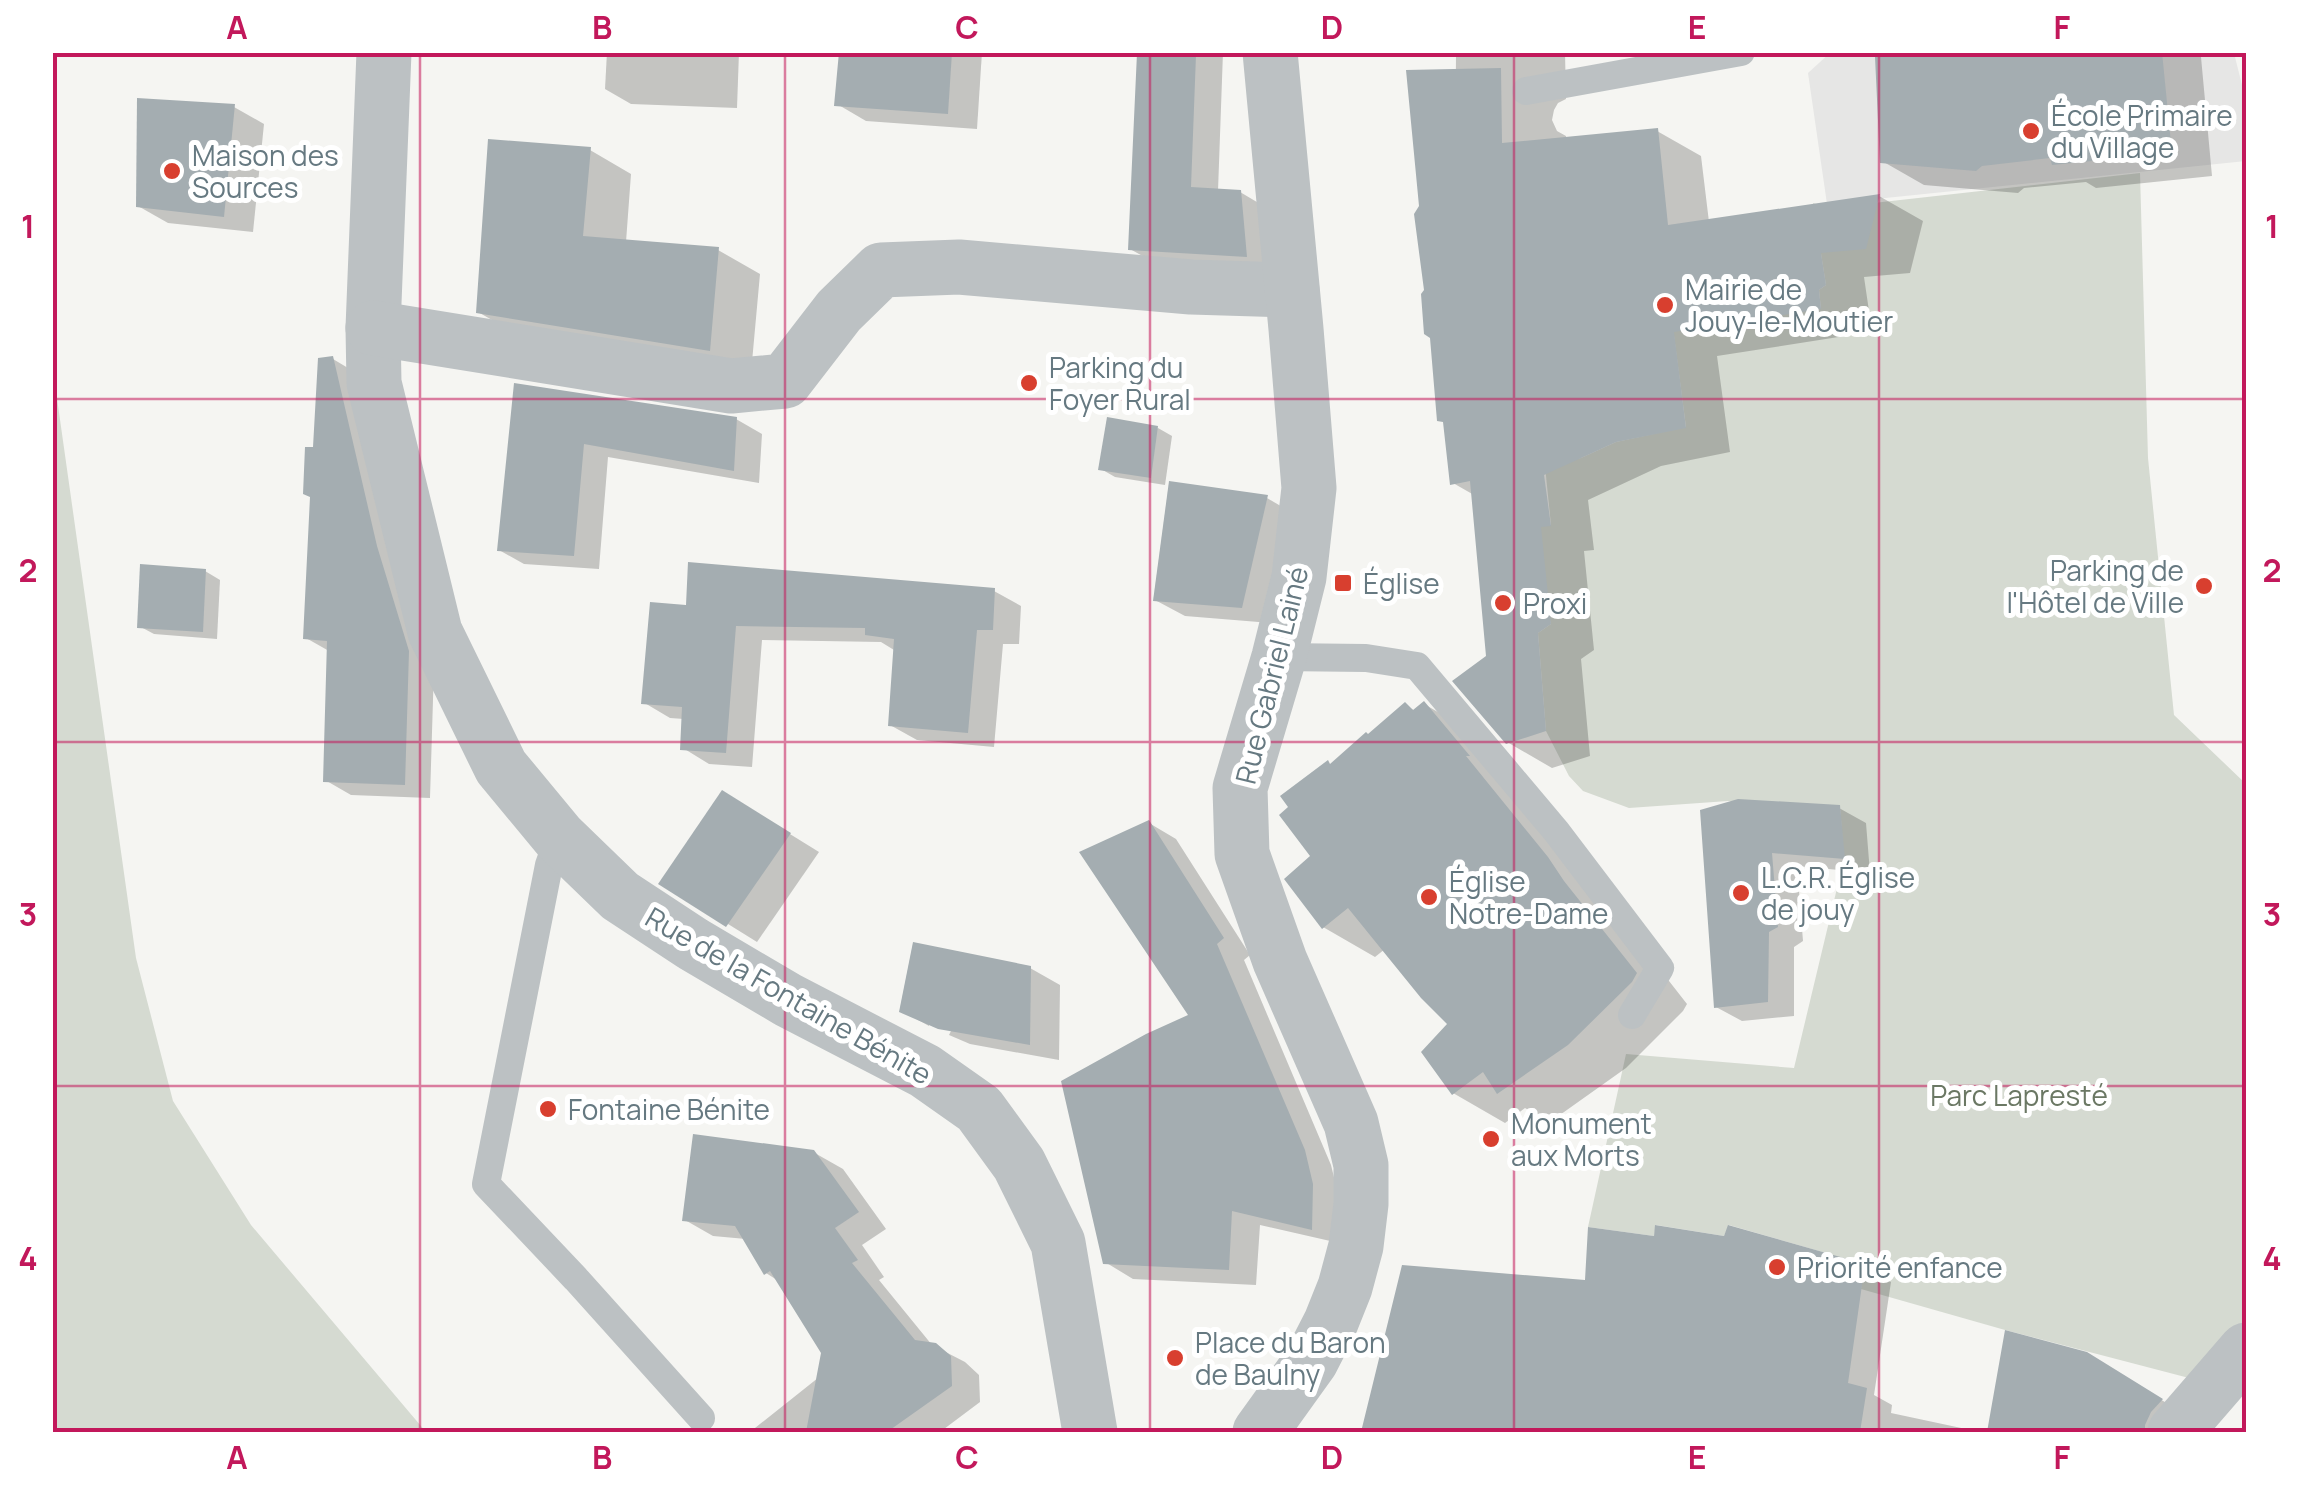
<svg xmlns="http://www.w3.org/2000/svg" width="2299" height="1485" font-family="Manrope,sans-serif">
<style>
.built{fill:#e6e6e5}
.green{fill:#d5dad1}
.shadow{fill:#0003}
.building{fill:#a4adb1}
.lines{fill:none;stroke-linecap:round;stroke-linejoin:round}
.service{stroke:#bcc1c3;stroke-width:28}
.minor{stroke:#bcc1c3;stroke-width:55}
.tertiary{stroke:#bcc1c3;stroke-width:55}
.grid{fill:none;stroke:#c2185b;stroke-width:2.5;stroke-opacity:0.55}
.poi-dot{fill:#d83f2f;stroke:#fff;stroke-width:4}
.labels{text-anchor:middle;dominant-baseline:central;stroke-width:10;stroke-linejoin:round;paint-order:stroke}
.poi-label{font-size:28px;fill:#667981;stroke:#fff;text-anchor:start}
.street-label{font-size:28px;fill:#667981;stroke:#fff}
.park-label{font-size:28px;fill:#6b7864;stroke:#fff}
.neatline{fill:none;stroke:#c2185b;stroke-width:4}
.grid-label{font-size:32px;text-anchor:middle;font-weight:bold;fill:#c2185b}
</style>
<rect width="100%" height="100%" fill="#f5f5f2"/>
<polygon class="built" points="1831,52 2234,53 2246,101 2246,161 1827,204 1808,73"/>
<g class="green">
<polygon points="2140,173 2148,458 2174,715 2246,784 2246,1315 2240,1329 2189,1378 2005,1330 1861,1289 1865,1263 1833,1258 1833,1255 1729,1225 1724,1236 1656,1225 1654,1236 1588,1227 1626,1054 1794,1068 1844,859 1840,806 1728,801 1629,808 1583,791 1569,776 1546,731 1538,633 1551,624 1527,528 1551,525 1545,466 1581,458 1616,442 1686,427 1671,313 1821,309 1819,290 1826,285 1813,203 1829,208"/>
<polygon points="53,370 136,958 173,1101 251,1225 426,1432 53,1432"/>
</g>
<g class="shadow">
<polygon points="607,52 739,52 737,108 631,104 605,89"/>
<polygon points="841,52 982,52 977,129 866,121 837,104"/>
<polygon points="1140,52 1223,52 1218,191 1240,192 1267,208 1273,271 1157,264 1130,249"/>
<polygon points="1456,52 1565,52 1566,99 1558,103 1554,110 1552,120 1557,131 1566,136 1566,139 1657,131 1701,156 1709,222 1879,196 1923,221 1910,273 1864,277 1869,311 1863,315 1864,333 1717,356 1730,452 1661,466 1588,500 1594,550 1584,551 1594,650 1581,659 1590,756 1552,768 1507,742 1489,657 1474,495 1453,483"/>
<polygon points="1955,52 2193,52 2201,57 2212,176 2096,188 2086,182 2024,188 2018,193 1924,185 1882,161"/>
<polygon points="234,107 264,124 253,232 168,223 138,206"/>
<polygon points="590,150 631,174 626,242 718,250 760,274 751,373 520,336 478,312"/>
<polygon points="333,359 358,374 434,667 430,798 351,795 325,780 329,651 306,638 315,450"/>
<polygon points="516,385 736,419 762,434 759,483 608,457 599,569 524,564 499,550"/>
<polygon points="1158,428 1172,436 1165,485 1115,477 1101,469"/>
<polygon points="1267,498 1296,515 1271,623 1185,616 1155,600"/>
<polygon points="205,571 220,580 217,639 154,634 139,626"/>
<polygon points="994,591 1021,606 1019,644 1003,644 994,747 917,740 890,725 894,650 881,642 762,640 752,767 709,764 683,748 684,719 670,718 643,702 689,608"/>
<polygon points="1424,704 1476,734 1687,1004 1683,1011 1626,1068 1550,1122 1525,1108 1505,1123 1453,1093 1450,1024 1385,949 1375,957 1323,927 1332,766 1405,705 1415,711"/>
<polygon points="1839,808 1866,823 1870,873 1797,866 1803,941 1794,947 1794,1016 1742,1021 1716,1007 1703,812"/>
<polygon points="751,810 819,852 757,942 662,883"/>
<polygon points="1149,823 1176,839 1250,955 1244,960 1331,1165 1340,1202 1339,1243 1260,1225 1256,1285 1133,1279 1105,1262 1192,1016"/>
<polygon points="1030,968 1060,985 1059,1060 970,1044 949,1035 951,1031 929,1022 929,1026 902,1011"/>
<polygon points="813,1152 843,1169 886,1229 862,1245 884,1277 879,1280 932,1345 965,1362 979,1375 980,1402 940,1432 750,1432 833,1366 777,1280 766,1273 746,1239 713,1236 685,1220"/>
<polygon points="1864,1266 1891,1282 1874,1395 1892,1405 1891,1413 1980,1432 1362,1432 1404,1268 1587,1283"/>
<polygon points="2007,1333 2083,1354 2187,1415 2175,1432 1989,1432"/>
</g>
<g class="building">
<polygon points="839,52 952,52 948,114 834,106"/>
<polygon points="1927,52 2162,52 2172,153 2052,165 2050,158 1982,166 1976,171 1880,163 1875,57"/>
<polygon points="1137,53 1196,55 1191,187 1241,190 1247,257 1128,250"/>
<polygon points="1501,68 1502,143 1658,128 1668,225 1880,194 1866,249 1821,253 1826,285 1819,290 1821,309 1674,332 1686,428 1616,442 1544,475 1551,526 1541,527 1551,624 1538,633 1546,731 1506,744 1452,681 1486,656 1470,481 1450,485 1443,422 1437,421 1430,338 1424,334 1421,294 1424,290 1414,214 1419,206 1406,70"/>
<polygon points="137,98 235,104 224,217 136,207"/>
<polygon points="488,139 591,147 583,236 719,247 710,351 476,313"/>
<polygon points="333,356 377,546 409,651 405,785 323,782 327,641 303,639 310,497 303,494 305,447 313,447 318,358"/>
<polygon points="514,383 737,417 734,471 584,444 574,556 497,551"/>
<polygon points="1107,417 1158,426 1151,478 1098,470"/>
<polygon points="1169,481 1268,495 1242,608 1153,601"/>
<polygon points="688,562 995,588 993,630 977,630 968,733 888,726 894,639 865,635 865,628 736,626 726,753 680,750 682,707 641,704 650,602 686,605"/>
<polygon points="140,564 206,569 203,632 137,628"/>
<polygon points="1424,701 1470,756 1466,756 1548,857 1564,881 1637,973 1632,982 1568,1045 1497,1094 1483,1072 1452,1095 1421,1052 1447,1024 1421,998 1348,908 1322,929 1284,879 1310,856 1279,815 1288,807 1280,796 1328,760 1330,764 1366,732 1368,734 1405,702 1413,710"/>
<polygon points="722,790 791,833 726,927 658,884"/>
<polygon points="1738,799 1840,805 1845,859 1772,853 1778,927 1769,932 1768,1002 1714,1008 1700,810"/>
<polygon points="1149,820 1224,938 1217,944 1305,1150 1313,1184 1312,1230 1232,1211 1229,1270 1103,1264 1061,1081 1146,1034 1188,1015 1079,852"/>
<polygon points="913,942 1031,966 1030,1045 938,1029 899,1012"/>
<polygon points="693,1134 814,1150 859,1212 835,1228 858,1260 852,1263 915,1340 936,1343 951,1356 952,1386 887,1432 806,1432 821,1353 770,1271 764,1275 735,1226 682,1221"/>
<polygon points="1655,1225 1724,1236 1728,1225 1865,1264 1848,1383 1867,1388 1860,1432 1725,1432 1716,1430 1699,1432 1361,1432 1402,1265 1585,1280 1588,1227 1654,1236"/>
<polygon points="2005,1330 2087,1352 2163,1399 2151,1412 2145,1425 2145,1432 1987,1432"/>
</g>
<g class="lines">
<g class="service">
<polyline points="1526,91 1741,52"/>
<polyline points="1279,657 1366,658 1417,666 1556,831 1660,968 1632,1015"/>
<polyline points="559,837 549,865 486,1184 576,1279 701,1418"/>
</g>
<g class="minor">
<polyline points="384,52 373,328 374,383 435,632 501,767 559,837 620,896 693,944 788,1000 925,1071 979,1109 1019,1164 1058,1243 1090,1432"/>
<polyline points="373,328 731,386 785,381 839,311 881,270 959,267 1191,287 1292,290"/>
<polyline points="2175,1432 2246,1350"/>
</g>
<polyline class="tertiary" points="1260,1432 1311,1361 1331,1322 1345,1287 1356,1246 1361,1204 1361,1165 1351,1123 1280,961 1242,854 1240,788 1279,657 1299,577 1309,488 1296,329 1270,52"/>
</g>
<path class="grid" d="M420,52V1432M785,52V1432M1150,52V1432M1514,52V1432M1879,52V1432M52,399H2246M52,742H2246M52,1086H2246"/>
<g class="poi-dot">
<circle cx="2031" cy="131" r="10"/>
<circle cx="172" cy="171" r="10"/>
<circle cx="1665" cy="305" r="10"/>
<circle cx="1029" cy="383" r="10"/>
<rect x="1333" y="573" width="20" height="20" rx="5"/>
<circle cx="2204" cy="586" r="10"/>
<circle cx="1503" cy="603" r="10"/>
<circle cx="1741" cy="893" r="10"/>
<circle cx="1429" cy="897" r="10"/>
<circle cx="548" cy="1109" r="10"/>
<circle cx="1491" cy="1139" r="10"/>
<circle cx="1777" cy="1267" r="10"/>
<circle cx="1175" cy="1358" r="10"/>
</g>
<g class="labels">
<g class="poi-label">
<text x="2051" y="115">École Primaire<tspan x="2051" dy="32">du Village</tspan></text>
<text x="192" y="155">Maison des<tspan x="192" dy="32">Sources</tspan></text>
<text x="1685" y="289">Mairie de<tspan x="1685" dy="32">Jouy-le-Moutier</tspan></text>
<text x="1049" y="367">Parking du<tspan x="1049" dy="32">Foyer Rural</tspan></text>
<text x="2184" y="570" text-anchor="end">Parking de<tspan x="2184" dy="32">l'Hôtel de Ville</tspan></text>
<text x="1363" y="583">Église</text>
<text x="1523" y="603">Proxi</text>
<text x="1761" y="877">L.C.R. Église<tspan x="1761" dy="32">de jouy</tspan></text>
<text x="1449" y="881">Église<tspan x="1449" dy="32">Notre-Dame</tspan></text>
<text x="568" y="1109">Fontaine Bénite</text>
<text x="1511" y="1123">Monument<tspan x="1511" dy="32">aux Morts</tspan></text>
<text x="1797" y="1267">Priorité enfance</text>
<text x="1195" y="1342">Place du Baron<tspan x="1195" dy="32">de Baulny</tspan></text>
</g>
<g class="street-label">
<text transform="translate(1271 675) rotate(-76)">Rue Gabriel Lainé</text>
<text transform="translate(789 995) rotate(30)">Rue de la Fontaine Bénite</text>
</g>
<g class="park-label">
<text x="2019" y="1095">Parc Lapresté</text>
</g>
</g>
<rect width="2299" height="1485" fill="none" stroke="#ffffff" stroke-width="110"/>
<rect x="55" y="55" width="2189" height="1375" class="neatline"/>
<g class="grid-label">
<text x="237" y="39">A</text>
<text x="602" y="39">B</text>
<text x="967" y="39">C</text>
<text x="1332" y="39">D</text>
<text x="1697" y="39">E</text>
<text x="2062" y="39">F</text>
<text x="28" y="238">1</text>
<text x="2272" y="238">1</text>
<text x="28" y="582">2</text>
<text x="2272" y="582">2</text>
<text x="28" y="926">3</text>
<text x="2272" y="926">3</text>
<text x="28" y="1270">4</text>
<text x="2272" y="1270">4</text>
<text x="237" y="1469">A</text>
<text x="602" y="1469">B</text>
<text x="967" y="1469">C</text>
<text x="1332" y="1469">D</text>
<text x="1697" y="1469">E</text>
<text x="2062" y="1469">F</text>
</g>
</svg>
